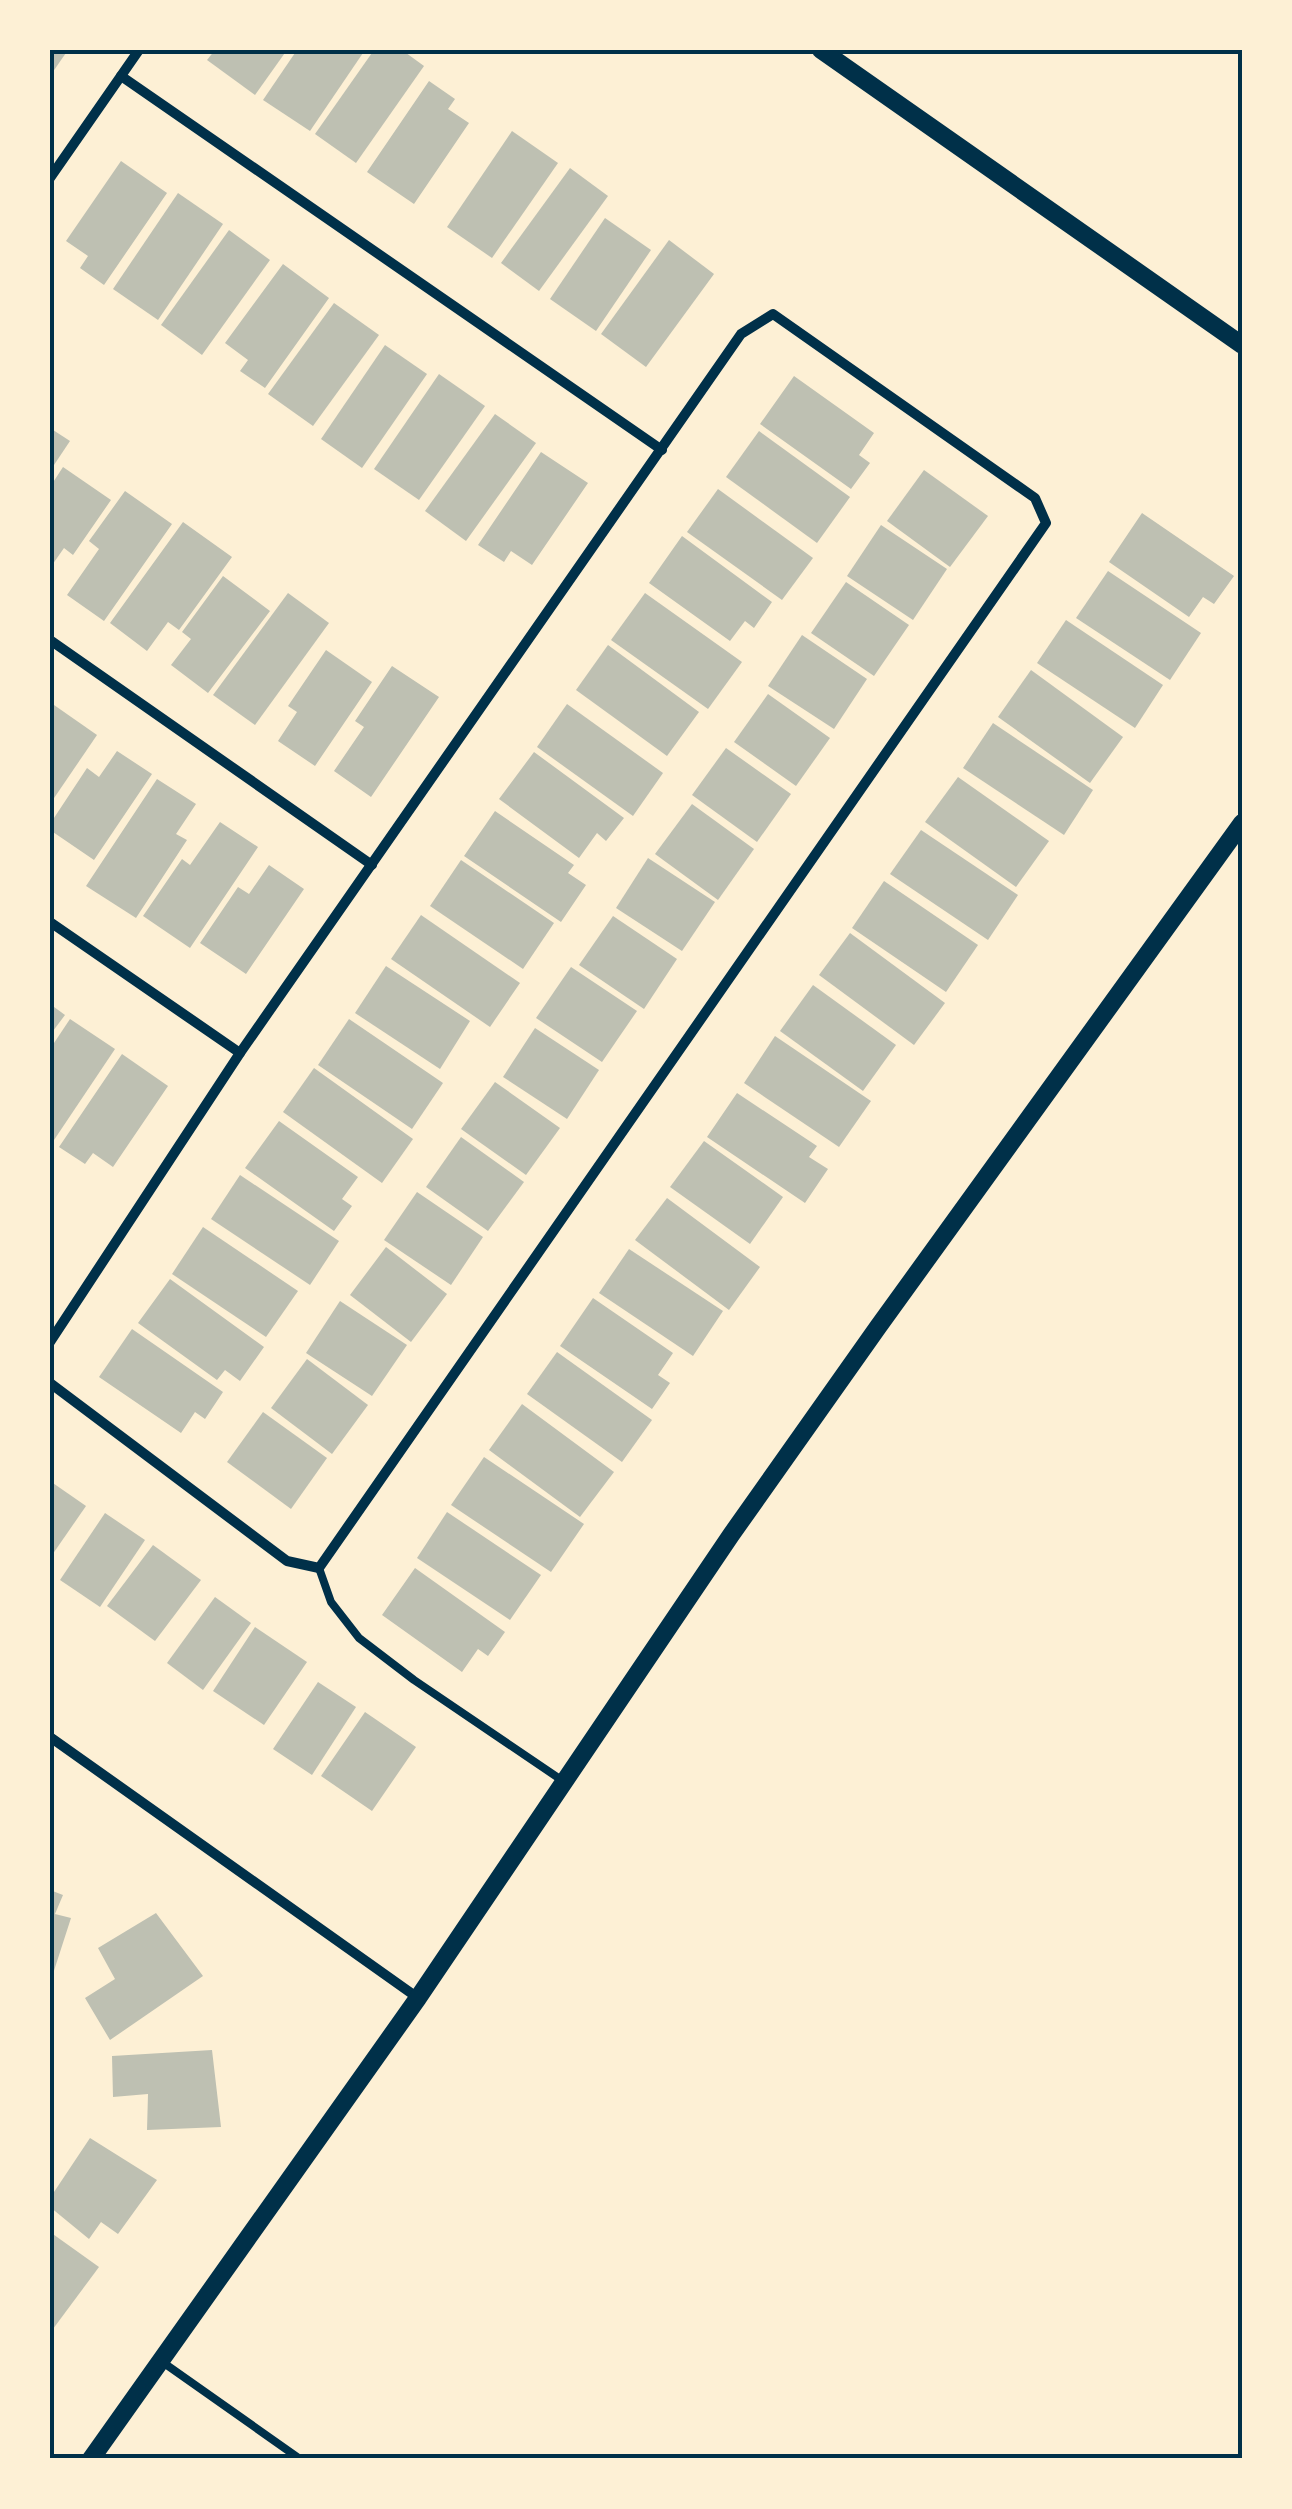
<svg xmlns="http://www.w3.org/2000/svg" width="1292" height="2509" font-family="Mulish,sans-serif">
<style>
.building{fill:#bec0b2}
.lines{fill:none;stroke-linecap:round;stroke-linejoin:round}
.service{stroke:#003049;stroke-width:8}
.minor{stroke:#003049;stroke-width:10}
.tertiary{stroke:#003049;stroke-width:18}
.neatline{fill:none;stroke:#003049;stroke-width:4}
</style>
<rect width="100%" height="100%" fill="#fdf0d5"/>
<g class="building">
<polygon points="50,50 68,50 50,76"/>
<polygon points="215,50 287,50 255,95 207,60"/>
<polygon points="297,50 365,50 310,131 263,100"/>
<polygon points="374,50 402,50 424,66 356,163 315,134"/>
<polygon points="429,81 455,99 448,109 469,123 414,204 367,172"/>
<polygon points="512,131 558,163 492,258 447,227"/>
<polygon points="121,161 167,193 104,285 80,268 88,256 66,241"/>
<polygon points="570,168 608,196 539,291 501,263"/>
<polygon points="178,193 223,224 158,320 113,289"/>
<polygon points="605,218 651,250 596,331 550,299"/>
<polygon points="229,230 270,260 202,355 161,325"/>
<polygon points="669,240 714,274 646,367 601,334"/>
<polygon points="283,264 329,298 265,388 240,371 248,360 225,343"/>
<polygon points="334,303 379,335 313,426 268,394"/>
<polygon points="385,345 427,374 362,468 321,439"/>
<polygon points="439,374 485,406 419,500 374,469"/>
<polygon points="794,376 874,433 859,455 870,463 851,489 760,424"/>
<polygon points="495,414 536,443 466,541 425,511"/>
<polygon points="50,428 70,441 50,471"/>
<polygon points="759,431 850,497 817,543 726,477"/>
<polygon points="541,452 588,483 532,565 511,551 504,562 478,545"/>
<polygon points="63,467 111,500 73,555 64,548 50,568 50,487"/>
<polygon points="924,470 988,516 950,567 887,521"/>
<polygon points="718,489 813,558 782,600 687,532"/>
<polygon points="125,491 172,524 104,621 67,595 99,549 89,541"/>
<polygon points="1142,513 1234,576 1214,604 1203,597 1189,617 1109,562"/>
<polygon points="183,522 232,557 179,630 168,622 147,651 110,623"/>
<polygon points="881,525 947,569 913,620 847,576"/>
<polygon points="682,536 772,602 754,628 745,621 730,641 649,583"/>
<polygon points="1108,571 1201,633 1170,680 1076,618"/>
<polygon points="223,576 270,611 208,693 171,665 191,639 182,632"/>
<polygon points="846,582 909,625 874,676 811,633"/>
<polygon points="288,593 329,623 255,725 213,695"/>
<polygon points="645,593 742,662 708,709 611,640"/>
<polygon points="1066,620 1163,685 1135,728 1037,663"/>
<polygon points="802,635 867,679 834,729 768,686"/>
<polygon points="608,645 699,712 667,756 576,690"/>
<polygon points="326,650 372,682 315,766 278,741 297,712 288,706"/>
<polygon points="392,666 439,697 371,797 334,771 364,727 355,721"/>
<polygon points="1031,670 1123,737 1090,783 998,717"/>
<polygon points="768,694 830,738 796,786 734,742"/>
<polygon points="567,704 663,773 633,816 537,747"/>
<polygon points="54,705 97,735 50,804 50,711"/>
<polygon points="993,723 1093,790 1064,835 963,768"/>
<polygon points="726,748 791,794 757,842 692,795"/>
<polygon points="117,751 152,774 94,860 50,830 50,824 87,768 99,777"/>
<polygon points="534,752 624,818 606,841 597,833 579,858 499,799"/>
<polygon points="958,777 1049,841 1016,887 925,822"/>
<polygon points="157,779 196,804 176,834 187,840 136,918 86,886"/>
<polygon points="692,804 754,849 718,900 655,854"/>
<polygon points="495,811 574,865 568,873 586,885 561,922 464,856"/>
<polygon points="220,822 258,847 190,948 143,916 182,859 190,865"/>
<polygon points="921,830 1018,895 988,940 890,874"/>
<polygon points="648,858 715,902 682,951 616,908"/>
<polygon points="461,860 554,923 523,969 430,906"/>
<polygon points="269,865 304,889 246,974 200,943 238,887 249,894"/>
<polygon points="884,881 978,945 946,992 852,928"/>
<polygon points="421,915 520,983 490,1027 391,959"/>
<polygon points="613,916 677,959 644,1009 579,965"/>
<polygon points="850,933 945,1003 914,1045 819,975"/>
<polygon points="386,966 470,1021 440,1069 355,1013"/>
<polygon points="571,967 637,1011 602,1062 536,1018"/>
<polygon points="813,985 896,1045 863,1091 780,1031"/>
<polygon points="50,1004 65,1015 50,1035"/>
<polygon points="70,1019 115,1049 50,1146 50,1049"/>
<polygon points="349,1019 443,1083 412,1129 318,1065"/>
<polygon points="535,1028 599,1070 567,1119 503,1077"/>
<polygon points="775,1036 871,1101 839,1147 744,1083"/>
<polygon points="122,1054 168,1086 113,1167 93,1153 85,1164 59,1147"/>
<polygon points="314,1068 413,1139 382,1183 283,1112"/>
<polygon points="495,1082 560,1128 526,1175 461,1129"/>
<polygon points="737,1093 817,1146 809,1157 828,1169 805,1203 707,1137"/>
<polygon points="279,1121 358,1177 342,1199 352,1206 334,1231 245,1168"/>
<polygon points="461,1137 524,1182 488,1231 426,1187"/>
<polygon points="704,1141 783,1197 750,1244 670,1187"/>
<polygon points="240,1175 339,1241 310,1285 211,1219"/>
<polygon points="417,1192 483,1237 451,1285 384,1240"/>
<polygon points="667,1198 760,1267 729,1310 635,1240"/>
<polygon points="203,1227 298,1291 266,1337 172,1274"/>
<polygon points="386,1247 447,1294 411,1342 350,1295"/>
<polygon points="629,1249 723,1311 693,1356 599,1293"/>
<polygon points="170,1279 264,1347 240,1381 225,1370 217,1380 138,1323"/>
<polygon points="593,1298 673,1353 658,1375 670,1383 652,1409 560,1346"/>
<polygon points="340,1301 407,1345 372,1396 306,1353"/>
<polygon points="132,1329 223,1392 205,1419 195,1412 181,1433 99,1377"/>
<polygon points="557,1352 652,1420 622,1462 527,1394"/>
<polygon points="307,1359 368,1405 332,1454 271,1408"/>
<polygon points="522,1404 614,1472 580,1517 489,1450"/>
<polygon points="263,1412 327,1458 291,1509 227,1462"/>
<polygon points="484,1457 584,1524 551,1572 451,1505"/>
<polygon points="50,1481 86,1506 50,1558"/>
<polygon points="447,1512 541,1575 510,1620 417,1558"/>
<polygon points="105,1513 145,1540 100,1607 60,1580"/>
<polygon points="153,1545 201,1580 155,1641 107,1606"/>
<polygon points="415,1568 505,1632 488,1656 478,1649 462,1672 382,1615"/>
<polygon points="215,1597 251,1623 203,1690 167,1663"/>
<polygon points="255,1627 307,1662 264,1725 213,1691"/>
<polygon points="318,1682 356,1707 312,1775 273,1749"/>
<polygon points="365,1712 416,1747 372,1811 321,1776"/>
<polygon points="50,1890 63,1895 55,1914 71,1918 51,1980"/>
<polygon points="156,1913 203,1976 110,2040 85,1998 115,1979 98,1948"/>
<polygon points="212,2050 221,2127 147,2130 148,2094 113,2097 112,2056"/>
<polygon points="90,2138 157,2180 118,2234 101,2222 89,2239 50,2207 50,2198"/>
<polygon points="50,2232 99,2267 50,2333"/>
</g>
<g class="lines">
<g class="service">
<polyline points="319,1568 331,1602 359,1638 414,1680 563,1781"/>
<polyline points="161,2361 300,2459"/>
</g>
<g class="minor">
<polyline points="121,76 662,450"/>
<polyline points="50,178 139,50"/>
<polyline points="50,640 372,865"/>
<polyline points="50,922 240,1053"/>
<polyline points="50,1342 240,1053 741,334 773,314 1035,498 1046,523 319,1568 287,1561 50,1383"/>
<polyline points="50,1737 418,1998"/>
</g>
<g class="tertiary">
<polyline points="821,50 1242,345"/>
<polyline points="91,2459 418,1998 731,1535 878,1327 1242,823"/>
</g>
</g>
<rect width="1292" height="2509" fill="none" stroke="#fdf0d5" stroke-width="105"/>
<rect x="52" y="52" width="1188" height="2404" class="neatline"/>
</svg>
